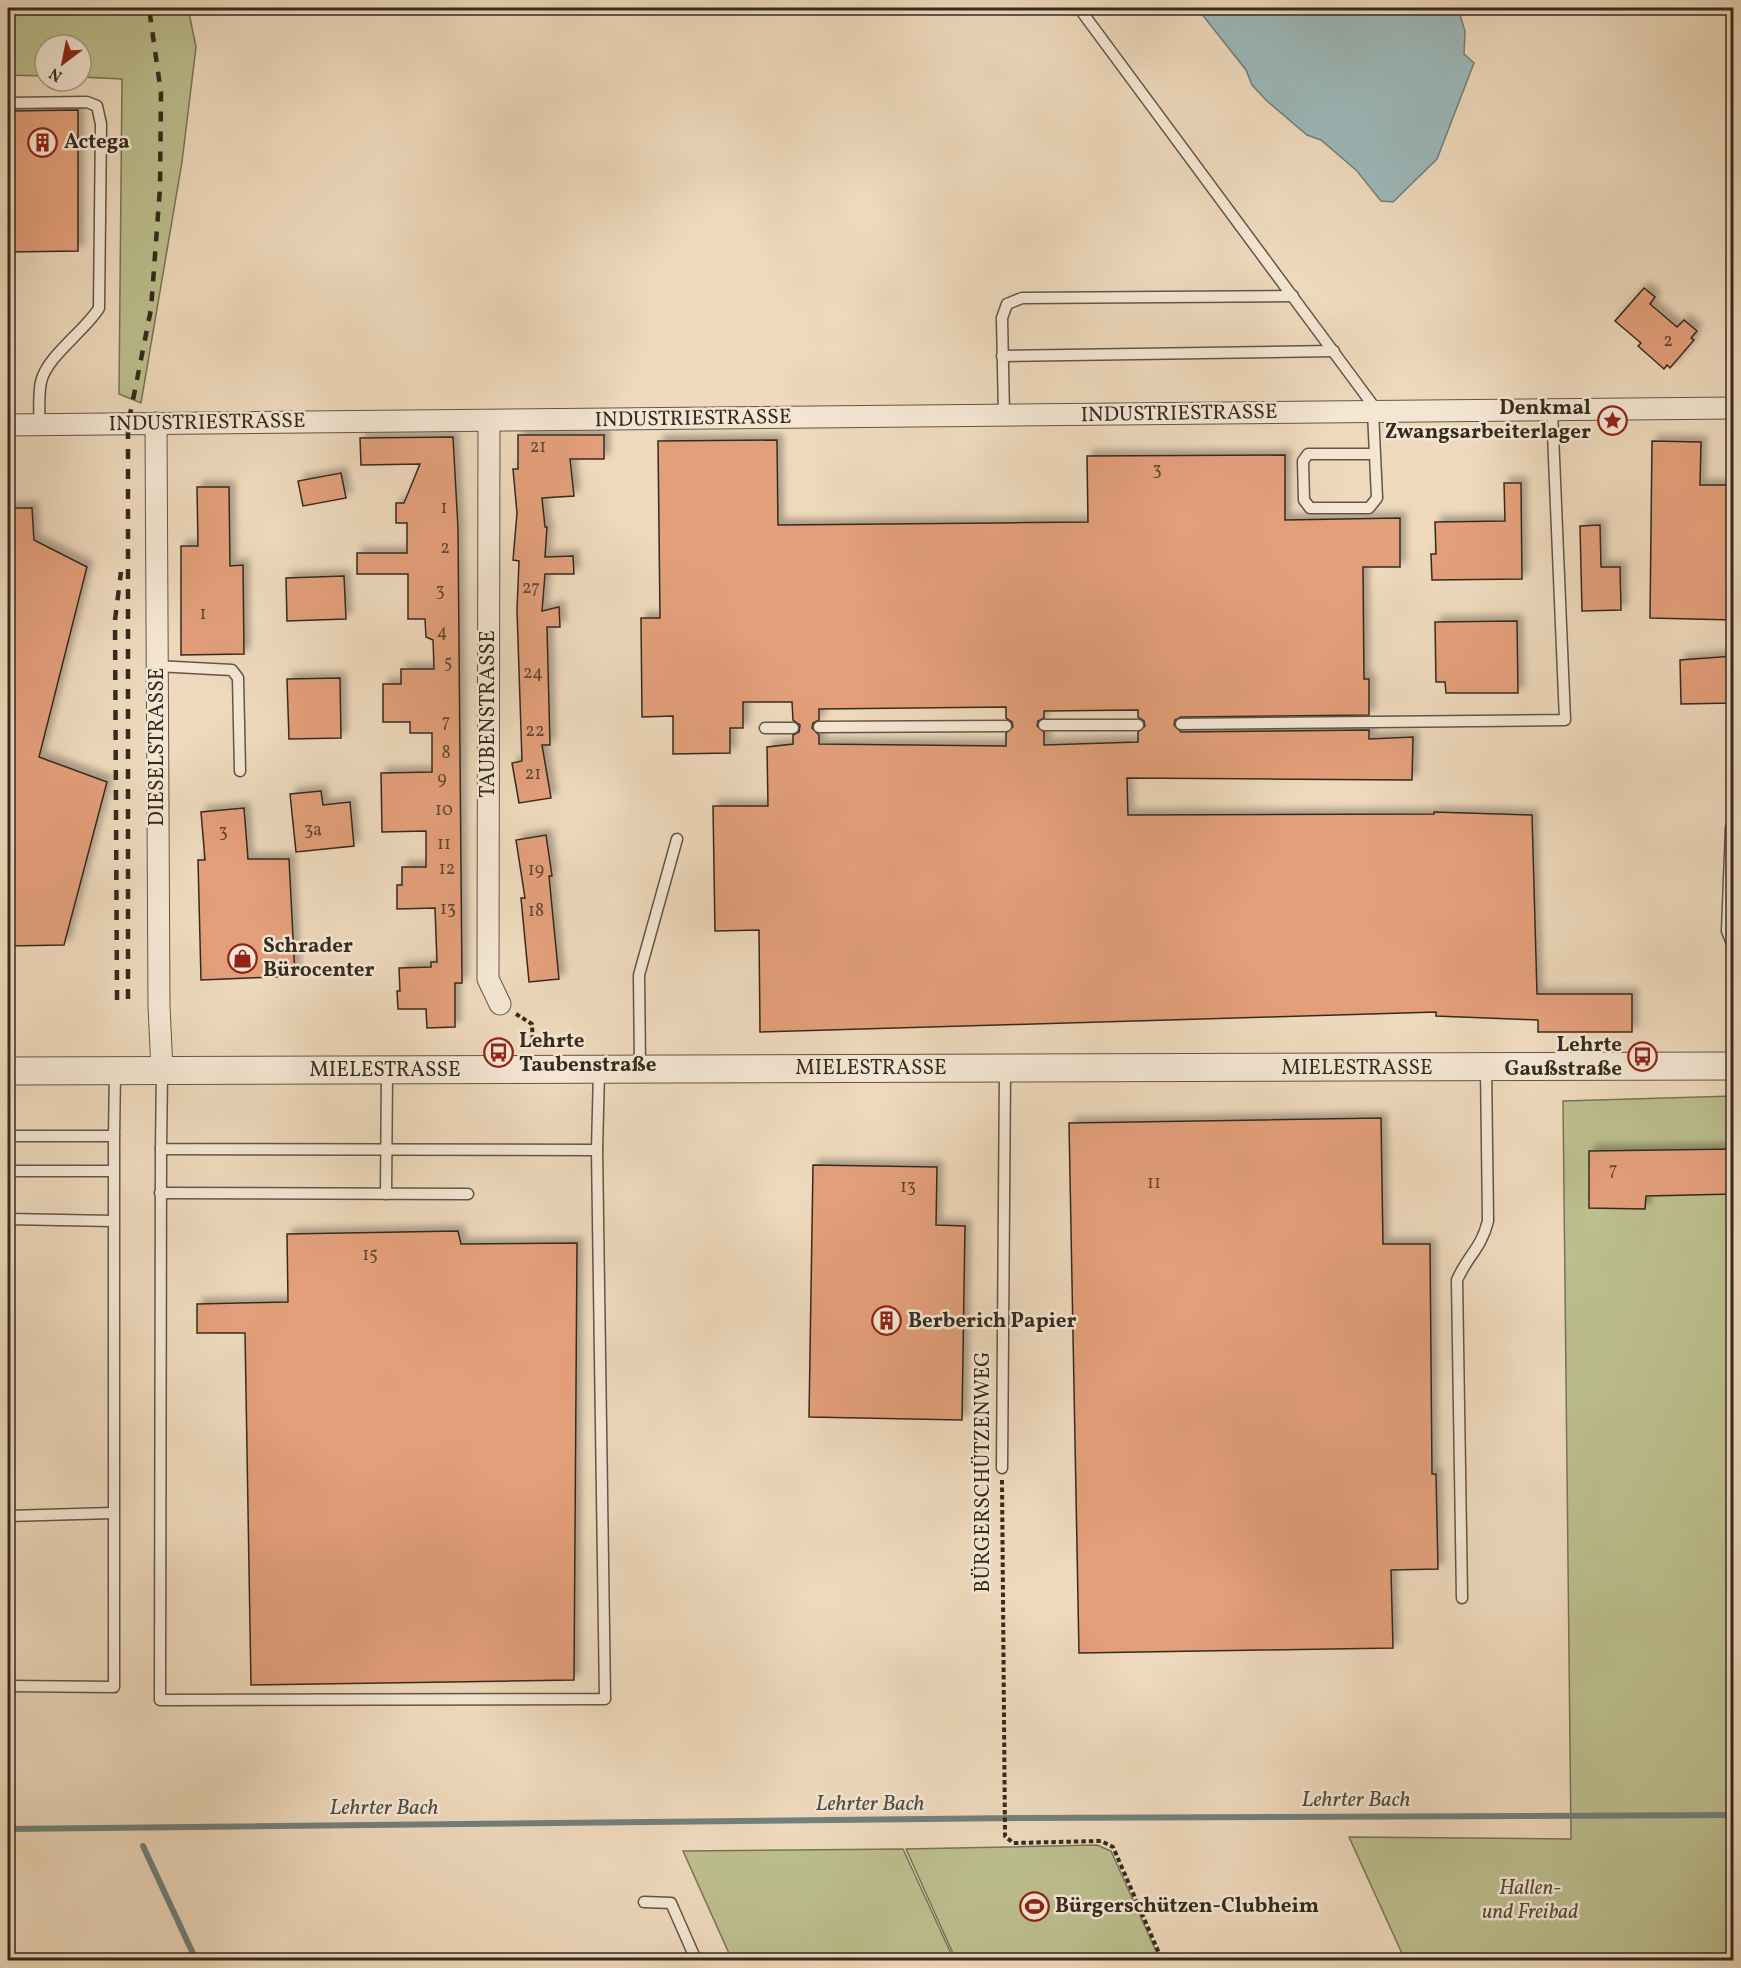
<svg xmlns="http://www.w3.org/2000/svg" width="1741" height="1968" font-family="Vollkorn,serif">
<style>
.green{fill:#bcbe8e;stroke:#787457;stroke-width:1.5}
.water{fill:#9cb8b9;stroke:#72807c;stroke-width:1.5}
.lines{fill:none;stroke-linecap:round;stroke-linejoin:round}
.stream{stroke:#72807c;stroke-width:6}
.building{fill:#e39f7a;stroke:#342b20;stroke-width:1.5;fill-rule:evenodd;filter:url(#shadow)}
.service-casing{stroke:#625647;stroke-width:13}
.minor-casing{stroke:#625647;stroke-width:23}
.tertiary-casing{stroke:#625647;stroke-width:29}
.path{stroke:#342b20;stroke-width:4;stroke-dasharray:4.5 3;stroke-linecap:butt}
.service{stroke:#f4e6d3;stroke-width:10}
.minor{stroke:#f4e6d3;stroke-width:21}
.tertiary{stroke:#f4e6d3;stroke-width:27}
.rail{stroke:#342b20;stroke-width:4.5;stroke-dasharray:10 10;stroke-linecap:butt}
.labels{text-anchor:middle;dominant-baseline:central;stroke-width:5;stroke-linejoin:round;paint-order:stroke}
.number-label{font-size:18px;fill:#604836}
.poi-label{font-size:21px;font-weight:bold;fill:#342b20;stroke:#f4e6d3;text-anchor:start}
.street-label{font-size:21px;fill:#342b20;stroke:#f4e6d3}
.park-label{font-size:21px;font-style:italic;fill:#56503c;stroke:#f4e6d3}
.water-label{font-size:22px;font-style:italic;fill:#4e4e46;stroke:#f4e6d3}
</style>
<defs>
<filter id="shadow"><feDropShadow dx="5.5" dy="-5.5" stdDeviation="3" flood-color="#0004"/></filter>
</defs>
<rect width="100%" height="100%" fill="#eed9bc"/>
<filter id="stains"><feTurbulence type="fractalNoise" baseFrequency=".00333" numOctaves="4"/><feColorMatrix values="0 0 0 0 .2 0 0 0 0 .09 0 0 0 0 .02 0 0 0 .5 -.17"/></filter>
<radialGradient id="worn" r=".72"><stop offset=".6" stop-color="#630" stop-opacity="0"/><stop offset="1" stop-color="#630" stop-opacity=".3"/></radialGradient>
<g class="green">
<polygon points="8,8 188,8 196,47 182,162 141,403 119,394 122,79 81,77 81,45 45,45 45,76 8,75"/>
<polygon points="1733,1096 1733,1960 1405,1960 1349,1837 1571,1839 1563,1101"/>
<polygon points="1097,1845 1111,1851 1160,1960 956,1960 906,1849"/>
<polygon points="903,1849 954,1960 732,1960 683,1851"/>
</g>
<polygon class="water" points="1197,8 1458,8 1465,31 1464,54 1474,63 1437,159 1393,202 1381,201 1357,171 1321,140 1307,135 1267,101 1252,85 1246,70"/>
<g class="lines">
<g class="stream">
<polyline points="8,1829 1022,1818 1734,1815"/>
<polyline points="143,1846 196,1960"/>
</g>
</g>
<g class="building">
<polygon points="8,111 78,110 78,251 8,252"/>
<polygon points="1644,288 1655,297 1650,304 1677,327 1684,320 1697,331 1691,338 1694,340 1670,368 1667,365 1664,369 1638,346 1641,343 1615,321"/>
<polygon points="518,435 604,435 604,459 570,459 574,496 542,498 545,527 547,527 545,557 573,556 574,574 545,574 542,611 559,607 560,627 547,627 550,745 542,745 551,798 519,803 512,763 522,761 517,610 519,561 513,560 517,513 513,469 518,469"/>
<polygon points="453,437 458,528 462,983 455,983 455,1027 427,1028 426,1009 398,1009 397,991 400,991 399,968 431,967 431,962 437,962 435,908 397,909 397,885 402,885 402,867 426,867 426,831 382,832 381,773 432,772 432,733 410,733 410,722 383,722 383,684 401,684 401,669 434,669 433,640 426,637 425,619 408,619 408,574 357,574 357,553 407,553 407,523 396,523 396,503 404,503 420,464 361,465 360,438"/>
<path d="M777,440L778,525L1088,522L1087,456L1285,455V520L1400,518V567H1363L1364,679H1369V715L1181,717L1175,720L1174,725L1181,732L1369,730V739L1413,737L1412,780L1127,778L1128,815L1434,814V812L1532,815L1537,994H1632V1032H1538V1020L1436,1016V1012L760,1032L759,930L715,931L713,806H768L767,747L793,744V735L799,732L800,725L793,720L792,702H743V728H730V753L673,754V716L642,717L641,618H660L658,441ZM1006,707V718L1012,722L1013,727L1006,733V746L819,744V735L812,728L813,723L819,720V709ZM1138,710V717L1144,721L1145,726L1138,732V742L1044,745V732L1037,726L1038,721L1044,718V711Z"/>
<polygon points="1652,441 1701,442 1700,485 1734,485 1734,620 1650,618"/>
<polygon points="341,473 346,498 303,506 298,481"/>
<polygon points="1504,483 1521,483 1522,579 1432,580 1431,554 1436,554 1435,522 1505,521"/>
<polygon points="197,487 229,487 230,566 243,565 244,654 181,655 181,546 198,546"/>
<polygon points="8,508 32,508 34,540 87,567 39,757 107,782 64,945 8,946"/>
<polygon points="1600,525 1601,567 1620,567 1621,610 1582,611 1580,526"/>
<polygon points="344,576 346,619 287,621 286,578"/>
<polygon points="1517,621 1518,693 1446,693 1445,682 1436,682 1435,622"/>
<polygon points="1734,656 1734,703 1681,704 1680,660"/>
<polygon points="340,678 341,738 289,739 287,679"/>
<polygon points="321,791 323,805 350,802 354,846 296,852 290,794"/>
<polygon points="244,808 248,859 289,859 295,976 201,980 198,860 205,860 201,812"/>
<polygon points="546,835 552,876 549,876 559,979 529,982 521,898 525,898 516,840"/>
<polygon points="1381,1118 1383,1244 1430,1244 1432,1474 1436,1474 1438,1569 1391,1570 1393,1648 1079,1653 1069,1123"/>
<polygon points="1734,1149 1734,1194 1646,1196 1645,1209 1589,1208 1589,1151"/>
<polygon points="813,1165 937,1167 936,1225 965,1226 962,1420 809,1417"/>
<polygon points="458,1231 461,1244 577,1243 574,1680 251,1685 245,1333 197,1333 197,1304 288,1302 287,1234"/>
</g>
<g class="lines">
<defs>
<g id="service">
<polyline points="1079,8 1378,412"/>
<path d="M8,103L87,102L97,106L101,124L99,308C86,330 46,357 41,382C38,395 40,411 39,425"/>
<polyline points="1002,356 1334,351"/>
<polyline points="1373,412 1377,498 1369,508 1310,508 1304,500 1303,461 1308,454 1375,454"/>
<polyline points="1004,416 1002,318 1007,304 1022,298 1293,296"/>
<polyline points="156,666 232,670 238,678 240,771"/>
<polyline points="1181,724 1565,720 1552,410"/>
<polyline points="1044,725 1138,725"/>
<polyline points="819,727 1006,726"/>
<polyline points="765,728 793,728"/>
<polyline points="1734,827 1731,828 1727,931 1734,949"/>
<polyline points="640,1068 639,975 677,839"/>
<polyline points="162,1071 161,1149 597,1150 599,1071"/>
<polyline points="8,1136 114,1136 115,1071"/>
<polyline points="161,1149 160,1700 605,1699 597,1150"/>
<polyline points="8,1171 113,1171"/>
<polyline points="160,1193 468,1194"/>
<polyline points="386,1194 387,1070"/>
<polyline points="8,1219 113,1221"/>
<polyline points="1002,1468 1005,1069"/>
<polyline points="8,1516 112,1513"/>
<path d="M1462,1598L1457,1280C1468,1255 1481,1249 1488,1221L1486,1068"/>
<polyline points="8,1686 114,1687 114,1136"/>
<polyline points="644,1902 671,1903 696,1960"/>
</g>
<g id="minor">
<polyline points="489,421 488,979 500,1004"/>
<polyline points="156,423 159,1006 162,1071"/>
<polyline points="8,425 1734,408"/>
</g>
<polyline id="tertiary" points="8,1071 1734,1066"/>
</defs>
<use href="#service" class="service-casing"/>
<use href="#minor" class="minor-casing"/>
<use href="#tertiary" class="tertiary-casing"/>
<g class="path">
<polyline points="516,1014 532,1024 533,1048"/>
<polyline points="1002,1480 1005,1836 1013,1843 1101,1841 1113,1847 1162,1960"/>
</g>
<use href="#service" class="service"/>
<use href="#minor" class="minor"/>
<use href="#tertiary" class="tertiary"/>
<g class="rail">
<polyline points="8,15 19,8"/>
<polyline points="128,999 128,425 151,309 160,188 161,93 149,8"/>
<polyline points="117,1000 115,620 121,572"/>
</g>
</g>
<defs>
<symbol id="building-ring" viewBox="-11 -11 22 22"><circle r="9.5" fill="#f4e6d3" stroke="#8f2418" stroke-width="1.5"/><path d="M-4-6H4V6H1V3H-1V6H-4ZM-2.5-4.3h1.7v1.8h-1.7ZM.8-4.3h1.7v1.8H.8ZM-2.5-1h1.7V.8h-1.7ZM.8-1h1.7V.8H.8Z" fill="#8f2418"/></symbol>
<symbol id="sight-ring" viewBox="-11 -11 22 22"><circle r="9.5" fill="#f4e6d3" stroke="#8f2418" stroke-width="1.5"/><path d="M0-6L1.8-2.2L6-1.7L2.9 1.2L3.7 5.4L0 3.3L-3.7 5.4L-2.9 1.2L-6-1.7L-1.8-2.2Z" fill="#8f2418"/></symbol>
<symbol id="shop-ring" viewBox="-11 -11 22 22"><circle r="9.5" fill="#f4e6d3" stroke="#8f2418" stroke-width="1.5"/><path d="M-5-2.5h2.3a2.7 3.5 0 0 1 5.4 0H5L5.5 6h-11ZM-1.5-2.5h3a1.5 2.3 0 0 0-3 0Z" fill="#8f2418"/></symbol>
<symbol id="bus-ring" viewBox="-11 -11 22 22"><circle r="9.5" fill="#f4e6d3" stroke="#8f2418" stroke-width="1.5"/><path d="M-5-6H5V4H4V6H2V4H-2V6H-4V4H-5ZM-3.5-4V0h7V-4ZM-3.5 1.2v1.5H-2V1.2ZM2 1.2v1.5H3.5V1.2Z" fill="#8f2418"/></symbol>
<symbol id="stadium-ring" viewBox="-11 -11 22 22"><circle r="9.5" fill="#f4e6d3" stroke="#8f2418" stroke-width="1.5"/><path d="M0-5a6.5 5 0 1 0 0 10a6.5 5 0 1 0 0-10ZM-3.5-1.8h7v3.6h-7Z" fill="#8f2418"/></symbol>
</defs>
<g fill-rule="evenodd">
<use href="#building-ring" x="26" y="126" width="33" height="33"/>
<use href="#sight-ring" x="1596" y="404" width="33" height="33"/>
<use href="#shop-ring" x="226" y="942" width="33" height="33"/>
<use href="#bus-ring" x="482" y="1036" width="33" height="33"/>
<use href="#bus-ring" x="1626" y="1040" width="33" height="33"/>
<use href="#building-ring" x="870" y="1304" width="33" height="33"/>
<use href="#stadium-ring" x="1018" y="1890" width="33" height="33"/>
</g>
<g class="labels">
<g class="number-label">
<text x="1668" y="341">2</text>
<text x="538" y="447">21</text>
<text x="1157" y="470">3</text>
<text x="444" y="508">1</text>
<text x="445" y="548">2</text>
<text x="531" y="588">27</text>
<text x="440" y="591">3</text>
<text x="203" y="614">1</text>
<text x="442" y="632">4</text>
<text x="448" y="663">5</text>
<text x="533" y="673">24</text>
<text x="446" y="722">7</text>
<text x="535" y="731">22</text>
<text x="446" y="753">8</text>
<text x="533" y="774">21</text>
<text x="442" y="779">9</text>
<text x="444" y="810">10</text>
<text x="313" y="830">3a</text>
<text x="223" y="832">3</text>
<text x="444" y="844">11</text>
<text x="447" y="869">12</text>
<text x="536" y="870">19</text>
<text x="448" y="909">13</text>
<text x="536" y="911">18</text>
<text x="1613" y="1170">7</text>
<text x="1154" y="1183">11</text>
<text x="908" y="1187">13</text>
<text x="370" y="1255">15</text>
</g>
<g class="poi-label">
<text x="64" y="142">Actega</text>
<text x="1591" y="408" text-anchor="end">Denkmal<tspan x="1591" dy="24">Zwangsarbeiterlager</tspan></text>
<text x="263" y="946">Schrader<tspan x="263" dy="24">Bürocenter</tspan></text>
<text x="519" y="1041">Lehrte<tspan x="519" dy="24">Taubenstraße</tspan></text>
<text x="1622" y="1045" text-anchor="end">Lehrte<tspan x="1622" dy="24">Gaußstraße</tspan></text>
<text x="908" y="1321">Berberich Papier</text>
<text x="1055" y="1906">Bürgerschützen-Clubheim</text>
</g>
<g class="street-label">
<text transform="translate(1179 414) rotate(-1)">INDUSTRIESTRASSE</text>
<text transform="translate(693 419) rotate(-1)">INDUSTRIESTRASSE</text>
<text transform="translate(207 423) rotate(-1)">INDUSTRIESTRASSE</text>
<text transform="translate(488 714) rotate(-90)">TAUBENSTRASSE</text>
<text transform="translate(157 747) rotate(-90)">DIESELSTRASSE</text>
<text x="871" y="1068">MIELESTRASSE</text>
<text x="1357" y="1068">MIELESTRASSE</text>
<text x="385" y="1070">MIELESTRASSE</text>
<text transform="translate(983 1472) rotate(-90)">BÜRGERSCHÜTZENWEG</text>
</g>
<g class="park-label">
<text x="1530" y="1888">Hallen-<tspan x="1530" dy="24">und Freibad</tspan></text>
</g>
<g class="water-label">
<text x="1356" y="1800">Lehrter Bach</text>
<text x="870" y="1804">Lehrter Bach</text>
<text x="384" y="1808">Lehrter Bach</text>
</g>
</g>
<rect width="1741" height="1968" fill="none" stroke="#eed9bc" stroke-width="30"/>
<rect x="9" y="9" width="1723" height="1950" fill="none" stroke="#342b20" stroke-width="3"/>
<rect x="15" y="15" width="1711" height="1938" fill="none" stroke="#342b20" stroke-width="1.5"/>
<g transform="translate(63 63) rotate(212)"><circle r="28" fill="#f4e6d3" stroke="#a79b8b" stroke-width="1.5"/>
<path d="M0-4.5L10 22L0 15L-10 22Z" fill="#8f2418"/>
<text y="-9" font-size="16" font-weight="bold" text-anchor="middle" fill="#342b20">N</text>
</g>
<rect width="100%" height="100%" filter="url(#stains)"/>
<rect width="100%" height="100%" fill="url(#worn)"/>
</svg>
